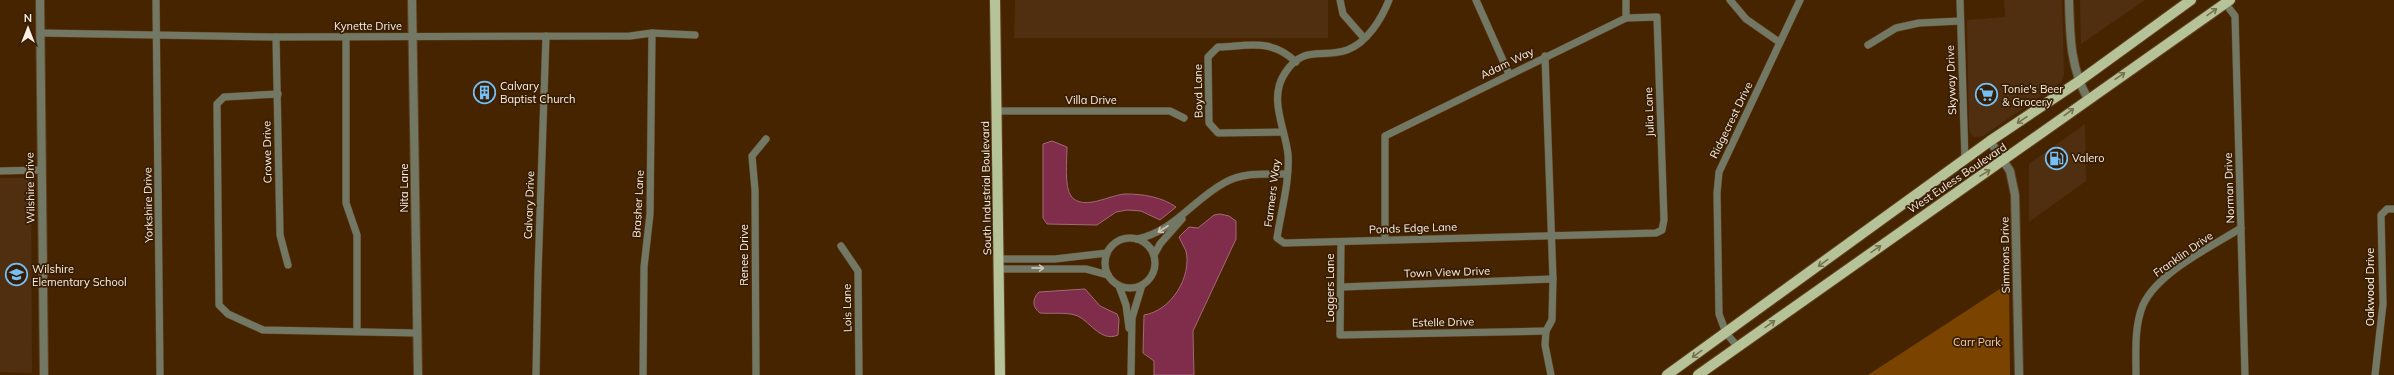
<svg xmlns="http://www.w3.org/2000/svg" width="2394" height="375" font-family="Mulish,sans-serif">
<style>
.built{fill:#4f2f10}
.green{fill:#7a4300}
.water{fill:#7f2d4a;stroke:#a56878}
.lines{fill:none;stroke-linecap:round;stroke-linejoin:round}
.minor-casing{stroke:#604120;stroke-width:8}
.tertiary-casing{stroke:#604120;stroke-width:10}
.primary-casing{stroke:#604120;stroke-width:12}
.minor{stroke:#727864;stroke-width:7}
.tertiary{stroke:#727864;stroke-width:8}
.primary{stroke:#b6c398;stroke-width:10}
.oneway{stroke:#76704e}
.oneway2{stroke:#cdc6b8}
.labels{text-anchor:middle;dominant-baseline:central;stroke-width:3.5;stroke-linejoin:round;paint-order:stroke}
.street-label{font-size:11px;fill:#fef0e5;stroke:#371d03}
.poi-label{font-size:11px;fill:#fef0e5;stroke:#371d03;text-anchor:start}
.park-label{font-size:11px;fill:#f2cdae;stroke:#371d03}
</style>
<rect width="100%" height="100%" fill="#462400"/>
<g class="built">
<polygon points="1015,0 1328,0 1328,38 1014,38"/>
<polygon points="2004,0 2062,0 2064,74 2061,82 1983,136 1974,137 1970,133 1969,128 1967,20 2005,17"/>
<polygon points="2080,0 2145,0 2081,44"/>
<polygon points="2085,124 2086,181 2029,222 2029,164"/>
<polygon points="0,178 31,178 32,373 0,372"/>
</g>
<polygon class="green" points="2009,283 2010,375 1868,375"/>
<g class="water">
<path d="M1052,141L1067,147C1067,159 1064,187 1071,196C1083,212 1111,194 1126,194C1143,194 1162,197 1176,207L1160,220L1141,211L1127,210L1116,212L1097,225L1047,224L1043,218V144Z"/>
<path d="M1220,214L1229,216L1236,221V239L1193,331L1194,375H1154V361L1143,353L1144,315C1171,311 1192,277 1186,251C1184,246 1181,242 1179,237L1189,227L1198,228L1214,215Z"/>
<path d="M1085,289L1100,306L1117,314L1119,319L1118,335C1100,343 1089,319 1075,315C1064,312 1052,314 1040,313C1032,307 1032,299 1039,292Z"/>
</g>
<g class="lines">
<defs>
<g id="minor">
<polyline points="156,0 160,375"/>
<polyline points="1340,0 1343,14 1364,38"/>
<path d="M1389,0C1382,18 1367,43 1347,50C1322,59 1304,44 1285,73C1268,98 1285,128 1288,154C1290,181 1281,211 1277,238L1284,243L1656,233L1662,230L1664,220L1657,17L1626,18"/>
<polyline points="1476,0 1509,74"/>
<polyline points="1730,0 1746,19 1779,42"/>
<polyline points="1960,0 1965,160"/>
<polyline points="2225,3 2235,16 2245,375"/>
<polyline points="40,33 276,37 630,36 652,33 695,35"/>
<polyline points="276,37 280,235 288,265"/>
<polyline points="346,37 346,203 357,235 357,331"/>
<polyline points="1868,45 1896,28 1919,23 1960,21"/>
<polyline points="1545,56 1553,279 1552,320 1546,331 1545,345 1551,375"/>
<polyline points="278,94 224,97 217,104 219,305 228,314 263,330 416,333"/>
<polyline points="997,111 1170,111 1184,118"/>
<path d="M1283,132L1218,133L1209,123L1208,57L1218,47C1249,46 1271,38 1296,62"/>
<polyline points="0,171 41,170"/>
<circle cx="1130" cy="263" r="25"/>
<path d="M1137,239C1173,232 1193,200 1224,183C1243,172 1265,174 1287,174"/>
<polyline points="1385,240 1385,136 1626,18 1626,0"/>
<polyline points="1341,242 1340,335 1546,331"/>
<polyline points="841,246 858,271 859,375"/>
<polyline points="1154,255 1160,244 1182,219"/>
<polyline points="999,259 1055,259 1107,253"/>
<polyline points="999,269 1086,269 1108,275"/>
<polyline points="1119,286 1126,305 1129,328"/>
<polyline points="1342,287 1553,279"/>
<polyline points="1738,347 1726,333 1719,314 1717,193 1719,172 1800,0"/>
<polyline points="536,375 538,273 546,36"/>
<polyline points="643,375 644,267 650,214 652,33"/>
<polyline points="756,375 755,190 752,156 766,139"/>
<polyline points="1131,375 1132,318 1142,285"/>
<path d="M2136,375C2136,353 2134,326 2143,305C2158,272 2211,247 2241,228"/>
<polyline points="2375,375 2383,304 2381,215 2387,209 2394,209"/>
</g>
<g id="tertiary">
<polyline points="40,0 44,375"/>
<polyline points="412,0 418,375"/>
<path d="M2069,0C2070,35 2070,68 2088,99"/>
<polyline points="1990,141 2010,171 2015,195 2019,375"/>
</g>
<g id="primary">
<polyline points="995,0 1000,375"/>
<polyline points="1667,375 1990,141 2078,82 2191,0"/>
<polyline points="1698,375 2230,0"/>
</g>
</defs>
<use href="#minor" class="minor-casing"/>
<use href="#tertiary" class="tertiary-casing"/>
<use href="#primary" class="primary-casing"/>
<use href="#minor" class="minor"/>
<use href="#tertiary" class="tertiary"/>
<use href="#primary" class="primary"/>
</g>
<defs><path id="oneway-shaft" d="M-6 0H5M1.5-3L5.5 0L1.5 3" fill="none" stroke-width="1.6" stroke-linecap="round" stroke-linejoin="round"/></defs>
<g class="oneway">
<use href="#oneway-shaft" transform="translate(2212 12) rotate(-35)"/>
<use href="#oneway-shaft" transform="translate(2120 76) rotate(-35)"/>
<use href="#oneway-shaft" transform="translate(2069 112) rotate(-37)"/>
<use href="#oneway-shaft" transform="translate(2022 120) rotate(146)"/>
<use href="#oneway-shaft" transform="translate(1985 173) rotate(-31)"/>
<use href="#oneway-shaft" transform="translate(1876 249) rotate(-35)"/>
<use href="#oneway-shaft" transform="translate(1823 263) rotate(144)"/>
<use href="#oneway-shaft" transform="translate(1770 324) rotate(-35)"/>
<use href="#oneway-shaft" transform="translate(1697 354) rotate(144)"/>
</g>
<g class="oneway2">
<use href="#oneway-shaft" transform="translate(1163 229) rotate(147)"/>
<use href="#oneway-shaft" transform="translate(1038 268) rotate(1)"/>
</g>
<defs>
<symbol id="building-ring" viewBox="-11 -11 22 22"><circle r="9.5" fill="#371d03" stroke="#75c0f6" stroke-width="1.5"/><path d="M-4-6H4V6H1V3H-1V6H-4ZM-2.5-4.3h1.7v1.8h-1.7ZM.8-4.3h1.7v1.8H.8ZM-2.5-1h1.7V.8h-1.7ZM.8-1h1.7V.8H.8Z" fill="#75c0f6"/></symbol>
<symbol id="supermarket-ring" viewBox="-11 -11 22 22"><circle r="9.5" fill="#371d03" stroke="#75c0f6" stroke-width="1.5"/><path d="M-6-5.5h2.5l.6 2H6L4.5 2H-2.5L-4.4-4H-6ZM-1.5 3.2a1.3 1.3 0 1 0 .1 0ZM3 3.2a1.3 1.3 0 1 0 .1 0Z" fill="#75c0f6"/></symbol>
<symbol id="fuel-ring" viewBox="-11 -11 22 22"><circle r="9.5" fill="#371d03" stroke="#75c0f6" stroke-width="1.5"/><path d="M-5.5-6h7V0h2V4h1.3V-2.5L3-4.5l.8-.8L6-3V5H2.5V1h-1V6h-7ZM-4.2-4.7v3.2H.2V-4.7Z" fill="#75c0f6"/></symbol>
<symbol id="school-ring" viewBox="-11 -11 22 22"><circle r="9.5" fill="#371d03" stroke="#75c0f6" stroke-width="1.5"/><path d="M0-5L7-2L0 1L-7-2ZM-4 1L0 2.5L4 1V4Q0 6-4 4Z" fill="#75c0f6"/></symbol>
</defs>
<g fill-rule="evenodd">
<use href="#building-ring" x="472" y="80" width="25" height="25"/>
<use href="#supermarket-ring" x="1974" y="82" width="25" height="25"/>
<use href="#fuel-ring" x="2044" y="146" width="25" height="25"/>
<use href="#school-ring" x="4" y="262" width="25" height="25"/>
</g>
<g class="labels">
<g class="street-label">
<text x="368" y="26">Kynette Drive</text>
<text transform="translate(1507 63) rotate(-26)">Adam Way</text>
<text transform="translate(1951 80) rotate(-92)">Skyway Drive</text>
<text transform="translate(1198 91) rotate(-91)">Boyd Lane</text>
<text x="1091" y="100">Villa Drive</text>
<text transform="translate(1649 112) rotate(-92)">Julia Lane</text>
<text transform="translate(1731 120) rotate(-64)">Ridgecrest Drive</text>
<text transform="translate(267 152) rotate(-91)">Crowe Drive</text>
<text transform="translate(1957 178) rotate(-34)">West Euless Boulevard</text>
<text transform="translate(30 188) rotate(-91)">Wilshire Drive</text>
<text transform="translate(404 188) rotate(-90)">Nita Lane</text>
<text transform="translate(986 188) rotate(-91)">South Industrial Boulevard</text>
<text transform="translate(2229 188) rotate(-92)">Norman Drive</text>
<text transform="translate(1272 193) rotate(-83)">Farmers Way</text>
<text transform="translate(638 204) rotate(-87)">Brasher Lane</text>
<text transform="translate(148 205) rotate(-91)">Yorkshire Drive</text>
<text transform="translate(529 205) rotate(-88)">Calvary Drive</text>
<text transform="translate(1413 228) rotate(-2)">Ponds Edge Lane</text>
<text transform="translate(2183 254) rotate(-35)">Franklin Drive</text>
<text transform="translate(744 255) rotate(-90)">Renee Drive</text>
<text transform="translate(2005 255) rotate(-91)">Simmons Drive</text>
<text transform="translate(1447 272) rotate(-2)">Town View Drive</text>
<text transform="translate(2370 287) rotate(-90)">Oakwood Drive</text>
<text transform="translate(1330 288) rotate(-90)">Loggers Lane</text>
<text transform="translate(847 308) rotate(-91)">Lois Lane</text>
<text transform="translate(1443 322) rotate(-1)">Estelle Drive</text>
</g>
<g class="poi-label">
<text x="500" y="86">Calvary<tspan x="500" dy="13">Baptist Church</tspan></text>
<text x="2002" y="89">Tonie's Beer<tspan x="2002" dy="13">&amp; Grocery</tspan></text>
<text x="2072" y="158">Valero</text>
<text x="32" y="269">Wilshire<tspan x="32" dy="13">Elementary School</tspan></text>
</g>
<g class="park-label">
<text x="1977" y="342">Carr Park</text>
</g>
</g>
<g transform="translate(28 28)" stroke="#371d03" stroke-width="3" paint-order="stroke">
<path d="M0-3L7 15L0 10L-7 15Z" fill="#fef0e5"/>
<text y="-6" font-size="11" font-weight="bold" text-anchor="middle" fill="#fef0e5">N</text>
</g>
</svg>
